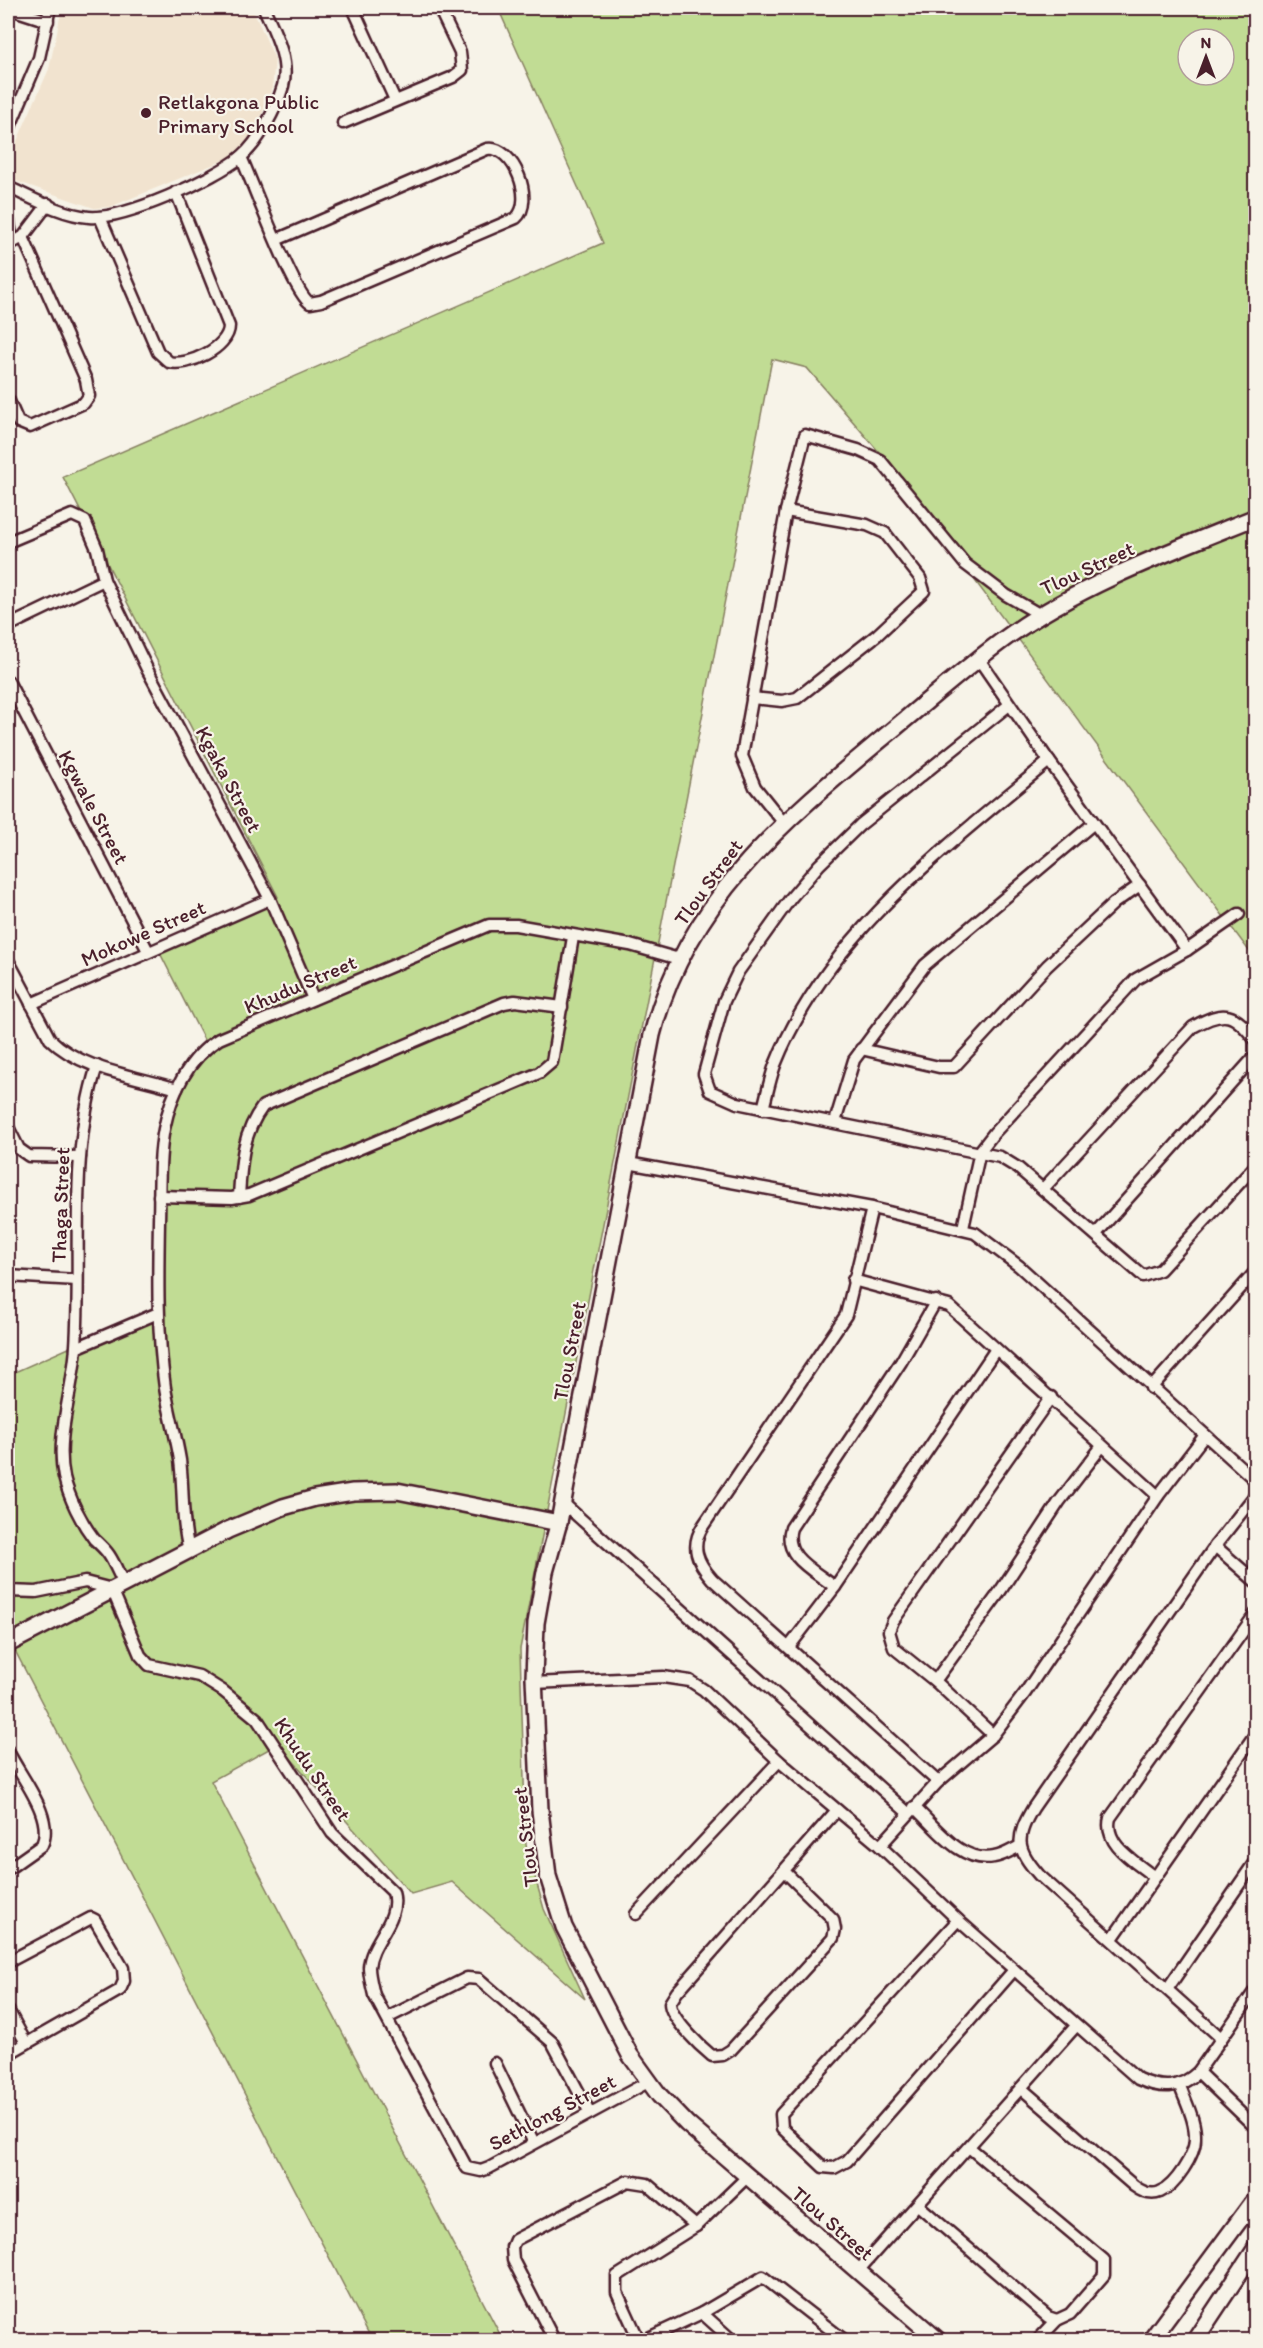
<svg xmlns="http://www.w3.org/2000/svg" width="1263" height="2348" font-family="Itim,sans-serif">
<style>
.built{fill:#f1e3cf}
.green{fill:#c1dc94;stroke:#867e60;stroke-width:1.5;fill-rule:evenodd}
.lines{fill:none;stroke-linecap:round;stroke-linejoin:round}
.street-casing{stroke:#4a1f2b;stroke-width:15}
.secondary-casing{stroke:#4a1f2b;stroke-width:20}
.street{stroke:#f7f3e8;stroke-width:10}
.secondary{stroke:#f7f3e8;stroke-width:15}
.poi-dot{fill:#4a1f2b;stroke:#f7f3e8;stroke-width:2}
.labels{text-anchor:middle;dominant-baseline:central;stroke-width:4.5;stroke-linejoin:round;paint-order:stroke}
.poi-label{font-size:21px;fill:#4a1f2b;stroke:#f7f3e8;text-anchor:start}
.street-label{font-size:21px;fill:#4a1f2b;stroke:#f7f3e8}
</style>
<rect width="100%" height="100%" fill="#f7f3e8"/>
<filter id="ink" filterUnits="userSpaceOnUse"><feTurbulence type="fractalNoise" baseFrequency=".0167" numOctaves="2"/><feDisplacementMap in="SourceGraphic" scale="12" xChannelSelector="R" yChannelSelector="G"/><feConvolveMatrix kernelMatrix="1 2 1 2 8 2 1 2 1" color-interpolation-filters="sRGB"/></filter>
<g filter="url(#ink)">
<polygon class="built" points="62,8 252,8 275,59 272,89 253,136 229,158 110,207 94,208 16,181 9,171 9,159 49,69"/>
<path class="green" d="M498,8H1255V959L885,459L807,368L772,359L520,1649L526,1845L544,1909L585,1999L452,1882L411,1894L278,1744L211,1781L503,2340H372L8,1637V1375L161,1307L162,1145L175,1091L208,1048L160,953L278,897L63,477L603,243ZM1188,39H1224V75H1188Z"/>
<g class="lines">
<defs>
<g id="street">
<polyline points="8,8 48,21"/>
<polyline points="353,8 395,100"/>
<polyline points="343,123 453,77 462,70 460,52 439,8"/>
<polyline points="8,131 39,58 50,8"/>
<path d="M241,157C252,181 294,295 310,303L321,301L516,218C535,201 514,145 487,149L276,240"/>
<path d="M8,187C32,198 62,215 89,217C124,220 214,179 241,157C259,142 276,109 283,86C290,60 274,31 264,8"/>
<polyline points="8,215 12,243"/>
<path d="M100,217L158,352L169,362C187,367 229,348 229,326L176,192"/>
<polyline points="8,245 23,237 48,204"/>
<polyline points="8,399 18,422 30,427 84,403 89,396 86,380 23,237"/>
<polyline points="8,542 72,515 85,521 97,549 104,580 148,671 270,899 313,999"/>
<polyline points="8,626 104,580"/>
<polyline points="978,658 1049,761 1187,950"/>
<polyline points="8,681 148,951"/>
<polyline points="752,698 782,701 797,698 877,635 924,591 920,578 885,533 867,525 786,511"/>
<polyline points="1009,705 860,825 819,865 790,899 738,972 724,1001 704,1074 710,1091 737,1103 1000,1157 1018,1168 1143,1276 1160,1270 1256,1165"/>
<polyline points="783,822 755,787 742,756 786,511 805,435 858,450 880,460 965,564 1006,595 1039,614"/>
<path d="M8,960L50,1039C81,1070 136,1076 177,1089"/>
<polyline points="31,1004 270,899"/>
<polyline points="861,1049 939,1067 954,1067 1047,966 1114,903 1140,885"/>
<path d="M97,1066C68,1156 82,1253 76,1346C74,1388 55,1436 64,1477C69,1498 81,1522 94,1539C99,1544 105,1549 109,1555C115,1564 119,1575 124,1584"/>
<path d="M763,1109C767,1094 770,1079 775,1065C826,936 946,847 1049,761"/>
<polyline points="835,1122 854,1060 925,965 1094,823"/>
<polyline points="8,1127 19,1149 29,1156 80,1157"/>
<polyline points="628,1163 872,1208 975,1233 1019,1266 1256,1481"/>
<path d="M1043,1189L1193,1027C1225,1009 1234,1012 1256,1041"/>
<polyline points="159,1196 232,1198 249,1195 539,1073 552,1062 573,937"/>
<path d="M239,1197C241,1163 242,1134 263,1106L504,1003L515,1001L562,1007"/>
<path d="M872,1208L846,1315L703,1526C690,1546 697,1562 712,1579L938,1782"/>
<polyline points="963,1228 980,1151 994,1133 1136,979 1187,950 1239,914"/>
<polyline points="1096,1234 1256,1055"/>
<polyline points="8,1276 77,1280"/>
<polyline points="853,1280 949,1306 1158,1496"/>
<polyline points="76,1348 158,1313"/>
<polyline points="1151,1388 1256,1271"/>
<polyline points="563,1503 908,1813"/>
<polyline points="1215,1546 1256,1582"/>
<path d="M189,1550C181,1520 184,1490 180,1460C176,1436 169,1412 165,1388C157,1332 158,1277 159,1220C160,1191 158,1158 164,1129C171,1094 188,1058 219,1039L489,925H516L630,945L679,959"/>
<path d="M835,1587C815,1571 782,1557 791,1528L901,1362L936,1301"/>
<path d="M8,1591L36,1592L85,1582L112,1589L140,1655L149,1665L199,1676L223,1691L257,1719L332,1833L393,1892C401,1921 371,1940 369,1967C369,1976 372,1986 374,1995L467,2168L481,2171L489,2168L648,2082"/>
<polyline points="789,1647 835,1587 996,1349"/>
<polyline points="935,1681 999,1593 1059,1502 1102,1446"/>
<path d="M534,1683L663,1677L690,1681L704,1690L779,1761L880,1846L958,1920L1138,2079C1161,2089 1179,2090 1198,2072L1256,1989"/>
<polyline points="993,1735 935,1681 894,1648 889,1631 893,1621 1051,1397"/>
<path d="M8,1751C20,1777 55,1816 42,1845L8,1869"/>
<path d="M914,1807C936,1827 961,1864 994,1857C1003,1856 1012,1850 1020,1846"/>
<polyline points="880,1846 938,1782 993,1735 1025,1693 1158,1496 1205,1435"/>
<path d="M785,1872L833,1919L835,1929L833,1938L731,2050L723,2055L712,2056C701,2047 670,2018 670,2003L677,1992L837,1810"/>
<path d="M1154,1877C1136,1862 1103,1845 1110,1818L1256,1613"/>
<polyline points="636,1914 779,1761"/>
<polyline points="958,1920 781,2114 782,2128 823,2167 834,2168 847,2161 1014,1970"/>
<polyline points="1112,1939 1256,1733"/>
<polyline points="8,1962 91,1918 95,1920 123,1968 124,1981 120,1990 8,2054"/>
<polyline points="1168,1988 1256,1860"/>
<polyline points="8,2010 26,2043"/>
<polyline points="387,2018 467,1978 479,1979 552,2042 590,2113"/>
<path d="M1220,2037L1039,1875C1016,1849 1015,1838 1033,1808L1215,1546L1256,1494"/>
<polyline points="495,2063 534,2143"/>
<polyline points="1198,2072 1256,2128"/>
<path d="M1021,2088L1134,2186C1142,2192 1151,2196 1160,2192C1175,2186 1195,2155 1195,2139C1196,2121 1186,2103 1180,2086"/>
<polyline points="970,2148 1104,2260 1104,2275 1070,2314 1057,2320 1038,2340"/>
<polyline points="918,2205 1048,2317 1057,2320"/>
<polyline points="857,2272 1076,2026"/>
<polyline points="702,2313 732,2340"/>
<polyline points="554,2340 513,2260 512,2247 515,2240 628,2181 647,2184 696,2226"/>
<polyline points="639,2340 617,2292 617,2276 696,2226 747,2177"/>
<polyline points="644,2340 702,2313 763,2277 844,2340"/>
</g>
<g id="secondary">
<polyline points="8,1644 228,1530 283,1507 315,1498 353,1492 397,1491 559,1523"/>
<path d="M938,2340L687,2124L659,2095L630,2055L564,1927L548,1876L540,1810L534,1678L536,1623L545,1572L559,1522L652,1035C687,898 787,818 890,732C929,700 967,666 1007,637C1081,584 1172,551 1256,517"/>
<polyline points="1151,2340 1256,2198"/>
<polyline points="1195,2340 1256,2248"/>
</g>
</defs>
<use href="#street" class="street-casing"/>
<use href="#secondary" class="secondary-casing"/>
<use href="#street" class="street"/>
<use href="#secondary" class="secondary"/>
</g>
</g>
<circle class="poi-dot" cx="146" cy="113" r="6"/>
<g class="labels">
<g class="poi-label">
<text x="158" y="101">Retlakgona Public<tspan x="158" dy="24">Primary School</tspan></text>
</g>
<g class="street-label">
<text transform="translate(1087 568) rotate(-25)">Tlou Street</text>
<text transform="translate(229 779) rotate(62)">Kgaka Street</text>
<text transform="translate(94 807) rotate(62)">Kgwale Street</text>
<text transform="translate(708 882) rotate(-54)">Tlou Street</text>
<text transform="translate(143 933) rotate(-24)">Mokowe Street</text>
<text transform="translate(300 984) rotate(-23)">Khudu Street</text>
<text transform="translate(60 1205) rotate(-88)">Thaga Street</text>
<text transform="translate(569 1351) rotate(-79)">Tlou Street</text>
<text transform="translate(313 1769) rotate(56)">Khudu Street</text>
<text transform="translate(525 1837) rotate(-97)">Tlou Street</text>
<text transform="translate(552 2112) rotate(-28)">Sethlong Street</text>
<text transform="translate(833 2223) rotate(41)">Tlou Street</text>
</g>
</g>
<rect width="1263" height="2348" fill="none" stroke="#f7f3e8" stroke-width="30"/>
<rect x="15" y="15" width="1233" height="2318" fill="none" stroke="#4a1f2b" stroke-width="2" filter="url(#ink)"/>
<g transform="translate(1206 57)"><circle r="28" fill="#f7f3e8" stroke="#b29e9c" stroke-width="1.5"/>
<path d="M0-4.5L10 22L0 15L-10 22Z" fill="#4a1f2b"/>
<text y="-9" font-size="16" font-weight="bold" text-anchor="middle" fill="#4a1f2b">N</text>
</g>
</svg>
